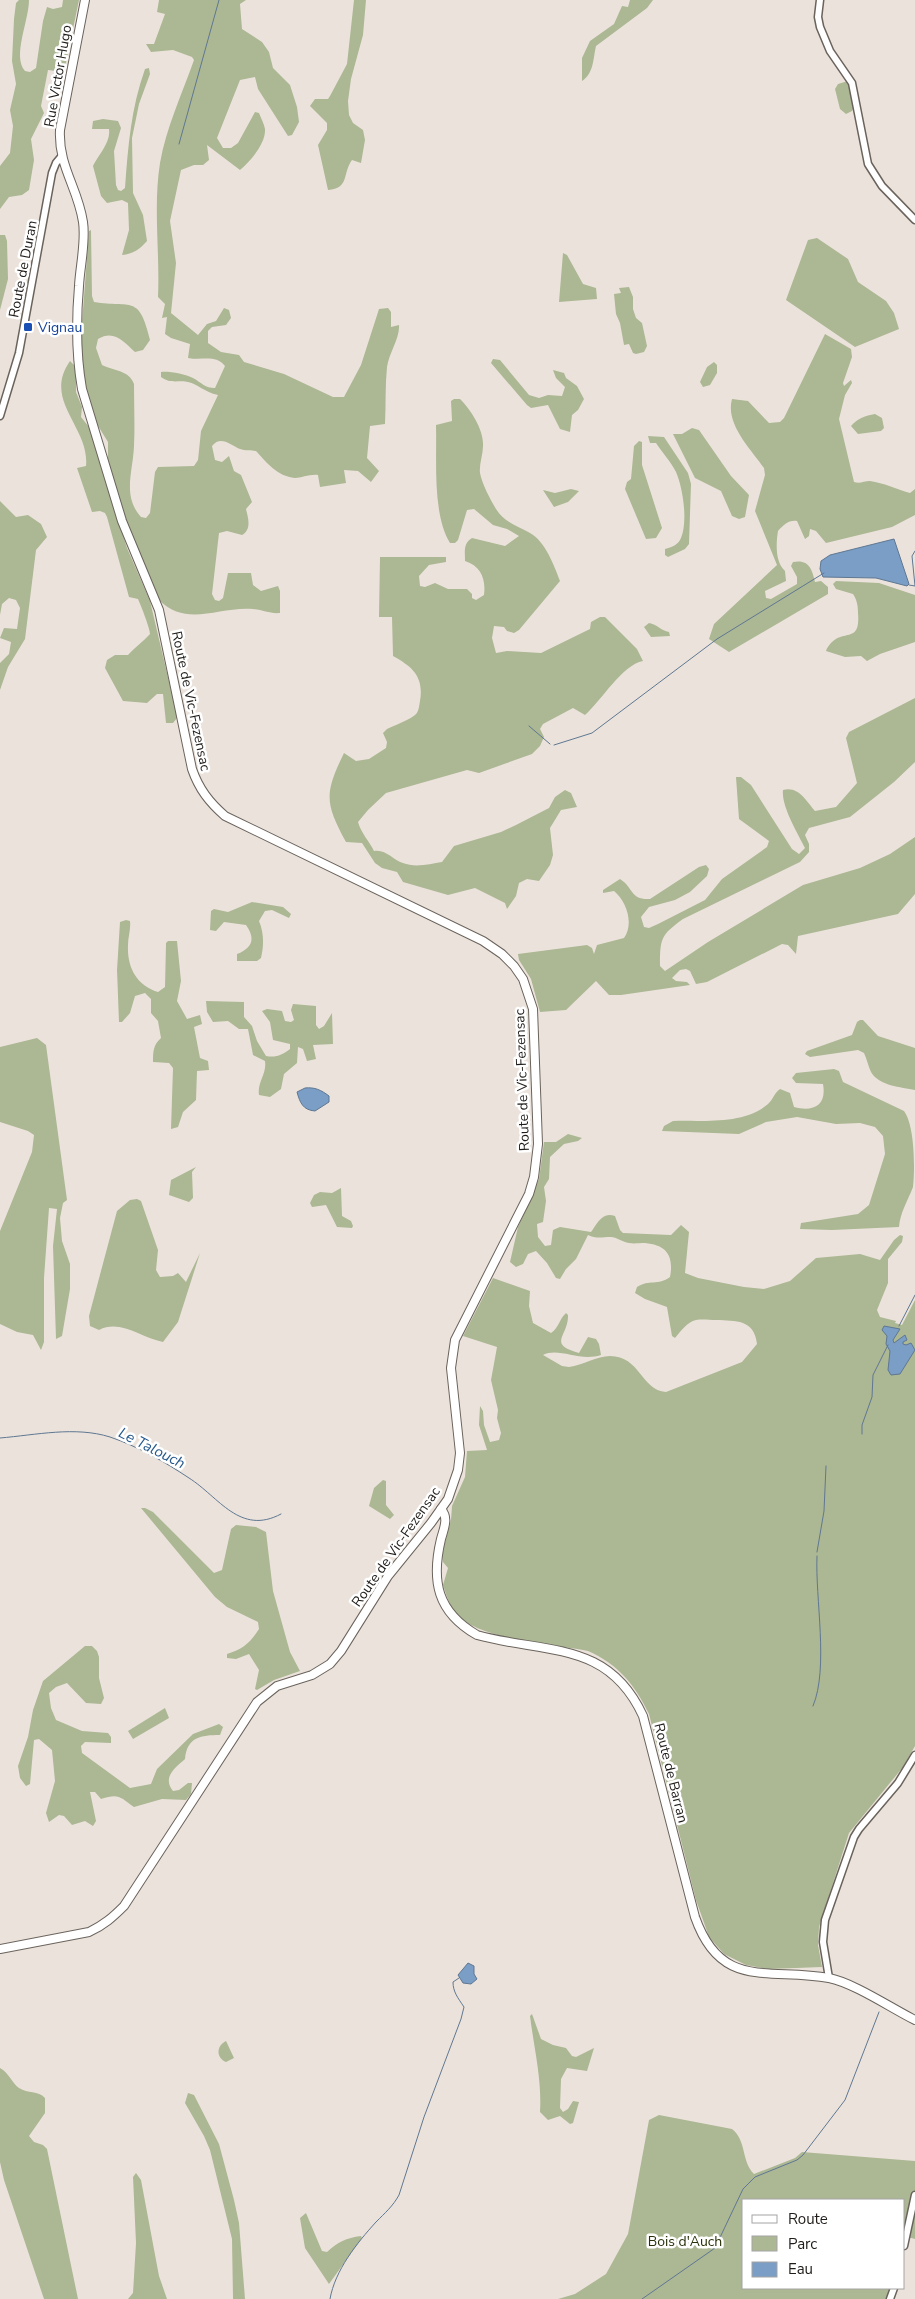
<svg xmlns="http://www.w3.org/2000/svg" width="915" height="2299" font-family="'Nunito Sans',sans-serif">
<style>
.green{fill:#acb794}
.water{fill:#7a9ec6;stroke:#5f7792}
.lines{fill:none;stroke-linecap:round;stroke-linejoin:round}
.stream{stroke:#5f7792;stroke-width:1}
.minor-casing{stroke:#6a635c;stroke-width:9}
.major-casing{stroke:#6a635c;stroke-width:10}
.minor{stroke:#fff;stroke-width:6}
.major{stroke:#fff;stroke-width:8}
.transit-dot{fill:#1a4fb4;stroke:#fff;stroke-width:2}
.labels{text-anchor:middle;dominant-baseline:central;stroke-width:5;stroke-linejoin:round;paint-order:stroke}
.street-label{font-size:14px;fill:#1f1c19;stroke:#fff}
.transit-label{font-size:14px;fill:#164399;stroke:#fff;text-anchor:start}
.park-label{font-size:14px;fill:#283109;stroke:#fff}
.water-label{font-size:15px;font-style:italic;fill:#26588c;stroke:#fff}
</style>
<rect width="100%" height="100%" fill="#ebe3db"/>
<g class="green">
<path d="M19,0H29C29,21 12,56 25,71L30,72L36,68L43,21L47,7L53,9L62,7L63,0H79L64,72L48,70L41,106L44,113L31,139L34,160L29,190L22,195L9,197L0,209V166L10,153L13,126L10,110L16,84L12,61L14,19L16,3Z"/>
<path d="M159,0H246L240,4L242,29L262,42L269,52L273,68L290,85L297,107L299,122L292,135L288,136L258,89L255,77L240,80L217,138L223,148H231L238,143L255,112L259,113C261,118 264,124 265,129C266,143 251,161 240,170L207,145L209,160L203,165H194L181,170L170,221L176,263L171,313L198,335L207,324L216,321L224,308L229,310L231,318L226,325L212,327L208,331V343L221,352L239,355L244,362L284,374L333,397H344L361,365L379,309L388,308L391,312V327L399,325C400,338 389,353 387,367C385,386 386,405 385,424L370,426L367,458L379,471L371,482L358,471L344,470L346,483L320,487L318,475C310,474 301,478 295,478C277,476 267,463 256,451C251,450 245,451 240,449C230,445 221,435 212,446L215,460L222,462L229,456L234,471L241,475L252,502L246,509C248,518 252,529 242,535L227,531L219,533L212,594L215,600L219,601L223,598L228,573H251L253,585L261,591L278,586L280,591V613C270,614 263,610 253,609C219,606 187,628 159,600L126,520L108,466V442L95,421L85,383L81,336L89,231L91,230L92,296L94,302C132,308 139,294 150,340L143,350L135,352C124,342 114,329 98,339L96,348L102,365C114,371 129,370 134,384C134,405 135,426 134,446C133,472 122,496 141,517L146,518L150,513L155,472L158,467L194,466L198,460L201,431L218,395C204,392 198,384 188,382C177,380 170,384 161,377V372C169,371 185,374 193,378C202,383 205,388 215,388L225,366C215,354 203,361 188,358L190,344L171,338L165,334L167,317L162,318L165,304L158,297C160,253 153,207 160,163C166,128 182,94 194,60L192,57L173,50L151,52L146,44H154L165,14L157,12Z"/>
<path d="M354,0H366L363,35L351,79L348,101L349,115L353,123L363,130L365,140L361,163L352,160C342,174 350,188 328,190L318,145L327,130V123L310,106L315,99H328L330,96L347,64Z"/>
<path d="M630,0H653L647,8L596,46C593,59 594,73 582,81V58L590,41L614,24L622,6L628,7Z"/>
<path d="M149,68L150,74L139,104L132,138L133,193L143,215L147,241C140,249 133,254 122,255L129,230L128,203L122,200L107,203L101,196L93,166C99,154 111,142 109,129H92L93,121L103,119L118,121L121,128L114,151L116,185L118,190L121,191L125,188C128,147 131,108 145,69Z"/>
<polygon points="848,81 854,107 852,111 846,114 840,109 835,89 838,84"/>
<polygon points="0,235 5,235 7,241 8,279 0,310"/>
<polygon points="817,238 848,259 858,282 886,301 894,313 899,329 855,347 786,300 808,240"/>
<polygon points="563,253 567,255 583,284 596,288 597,299 559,302"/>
<polygon points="629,287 633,297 633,309 636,318 642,323 647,346 644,352 636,354 633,353 629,344 624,345 620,323 616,314 614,294 621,293 619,288"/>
<path d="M825,334L851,349L852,357L843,383L844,386L851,380L852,383L845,395L839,419L854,482C860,484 864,481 870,481C884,483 896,489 910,493L915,489V515L892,527L826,543L816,531L810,529L809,536L805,539L797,521C788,520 784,525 778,531C776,543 775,562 785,571L786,581L765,591L766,598L771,599L797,584V577L791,566L793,562C809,559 812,569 815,582L821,581L828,587V594L729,652L709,639L714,624L777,565L755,511L765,475L764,468C751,449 725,424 732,399L748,401L769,423L780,422L784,418Z"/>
<polygon points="493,359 500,360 529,395 539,398 548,395 562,396 565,387 556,378 553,370 564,373 566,378 577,386 584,399 578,410 572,415 570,432 560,429 548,405 531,408 527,405 491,363"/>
<path d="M70,361L76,367V392L82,407L81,417L89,427L127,548L150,601L175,707L177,718L173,723H166L163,694H157L147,703L123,701L105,668L107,660L115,655H128C135,647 143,642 150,634C150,628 141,606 138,599L129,597L107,517L105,513L100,511L92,512L77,468L86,466C90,427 42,401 70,361Z"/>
<polygon points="714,362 717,365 717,373 710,385 703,387 700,382 707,367"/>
<path d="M454,399H460C471,410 484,430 483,446C483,455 479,464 480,473C482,484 490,499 496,509C505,523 516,525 530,533C545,541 554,565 560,581L519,630L514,633L507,631L504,627L494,626L492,638L496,653L507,651L541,653L590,629L591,622L600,617H605L637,649L643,661C622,665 602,700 585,715L573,708L543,724L540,729L544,737L540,746L532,754L479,773L467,770L386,793L368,810L358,822C361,833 369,841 374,851C386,849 393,860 403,863C415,868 430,864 442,862L454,846L501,832L516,825L549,808L555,797L565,790L571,793L577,807L561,810L550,828L553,855L550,865L539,881L527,879L519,883L516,896L507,909L505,903L475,888L448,895L403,882L397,872L382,868L375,863L362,843L346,842C325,803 324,794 344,753L356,761L369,759L386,748L387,742L383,733L387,729C395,725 407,721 415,715C419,712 419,706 420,701C424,677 413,667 393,656L392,617H379L380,557H446V562L429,565L419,576L420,586L425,587L435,583L448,589H467L472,594V598L476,600L484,595C486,579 481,566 465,561C465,552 463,543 472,538L505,546L519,536L507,529L493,525L474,509L467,510L458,540L455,543H450C432,514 437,459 436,425L452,421L451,401Z"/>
<path d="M875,414L882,418L884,428L881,431L858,434L851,426C858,418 865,416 875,414Z"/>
<polygon points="692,428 699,430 731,476 749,495 745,517 739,519 732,516 721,491 695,478 673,434 682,434"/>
<path d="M648,436L664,437L688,473L691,484L689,544L685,549L668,557L665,555V549C672,547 678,545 681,538C688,521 683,488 676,472C671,462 662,452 656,443H650Z"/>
<polygon points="639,441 642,442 642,465 662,528 656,538 646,539 625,489 627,482 631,479 634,446"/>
<polygon points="571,489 579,491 568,502 554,507 543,490 555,493"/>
<polygon points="0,501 16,517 28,515 41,524 47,537 36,550 25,639 8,667 0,690 0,663 9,654 11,642 0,638 4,628 17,629 20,608 16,600 9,598 2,604 0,615"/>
<path d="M836,581L879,583L915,595V642L880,654L867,661L861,656L845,657L826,651C839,624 861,648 858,613C858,606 857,600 853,594L836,589L833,584Z"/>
<path d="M649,623C657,624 661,631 669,632L670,636L651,637L644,627Z"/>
<path d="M915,698V762L894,782L850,817L809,828L805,835L809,844V852L800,862L683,919C661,935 660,938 660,966L665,971L708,942L803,885L860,868L890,854L915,837V894L898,914L798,936L796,954L788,945L782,944L707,982L696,984L690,971L686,969L680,970L672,978L676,981L687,982L690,985L621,995H609L596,981L566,1010L540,1012L531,979L519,960L518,954L587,945L592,948L594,954L597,945L624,938C634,924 627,902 614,891L603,893V890L620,879C634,888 630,900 650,899L699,867L706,865L709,869L707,876L690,892L675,900L649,907L641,917L644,927L649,928L658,924L705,900L722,879L767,847L769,841L739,819L736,777H741L751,785L792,849L799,854L805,848C798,834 781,806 783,790C799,786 806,801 815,811L836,807L857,783L846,738L849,732Z"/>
<path d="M252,902L283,907L291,914L289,918L272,910L265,911L259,921C264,933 264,945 261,958L257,961H237V954C252,948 256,939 246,925L224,922L216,931L210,930L211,911L214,909L228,912Z"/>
<path d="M126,920L130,921C131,930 128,936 128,945C127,967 136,985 158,992L165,987L166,943L168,941H177L181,981L177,1001L187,1019L200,1015L202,1024L194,1027L200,1058L208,1061L209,1070L197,1071L196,1100L183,1112L178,1127L171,1129L173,1068L169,1063L153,1062C153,1052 153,1045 161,1038L158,1021L151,1013V999L145,993L135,996L130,1013L122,1022H119L117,970L120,922Z"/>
<path d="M206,1001L244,1002V1017L252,1026L257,1041L266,1056C276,1058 282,1055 290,1049V1044L273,1040L270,1022L262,1011L267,1009L282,1011L285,1021L291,1022L294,1020L291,1010L293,1004L316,1006V1025L319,1029L324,1026L332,1013L333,1044L313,1045L316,1059L307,1061L303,1049L298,1047L297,1063L284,1074L281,1089L270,1097L259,1095C257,1082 267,1074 265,1061L253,1055L248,1029H239L228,1021L213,1022L207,1012Z"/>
<path d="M860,1020H863L878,1036L915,1048V1090C901,1087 879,1086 871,1072C868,1066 867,1059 864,1053L858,1050L810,1057L805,1054L807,1051L852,1035L857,1022Z"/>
<polygon points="37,1038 46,1045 67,1200 63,1203 60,1218 62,1241 70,1264 70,1289 62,1336 56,1339 53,1246 57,1209 49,1208 44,1278 44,1342 41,1350 33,1335 17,1332 0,1324 0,1231 32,1152 34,1135 28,1131 0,1122 0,1047"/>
<path d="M834,1069L839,1071L843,1082L904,1111C915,1126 915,1169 913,1187C908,1200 900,1213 899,1227L832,1230L800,1229L801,1223L858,1214L869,1205L885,1154L883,1136L875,1127L860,1123L836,1124L797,1117L766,1122L739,1134L662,1131L664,1126L673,1121C703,1120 744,1125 768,1104C773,1100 774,1093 780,1089L790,1093L794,1107C813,1112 827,1106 823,1084L796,1083L792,1078L796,1073Z"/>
<path d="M568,1134L582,1138L578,1141L564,1144L550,1157L549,1179L544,1187L546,1201L543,1222L537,1224L538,1237L545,1246L551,1245L553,1230L560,1227L591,1232C597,1224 602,1211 615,1216L620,1230L623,1233L671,1235L681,1225L689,1232L685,1273L698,1278L744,1287L764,1289L790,1281L816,1258L860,1254L880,1260L894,1240L900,1235L903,1236L902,1242L888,1259V1283L877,1310L880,1317L896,1321L895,1323L902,1325L915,1300V1746L903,1767L849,1833L819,1927L818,1945L822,1967L769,1969L746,1965L724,1954L709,1937L696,1900L649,1714C635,1685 618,1664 588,1651C554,1644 477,1640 456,1613C449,1605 446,1594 443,1585L448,1568L443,1562L442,1554L451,1520L452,1506L465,1477L467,1451L487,1450L479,1425L480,1406L483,1411L484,1425L490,1442L499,1440L501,1433L497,1418L498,1410L491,1380L497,1347L463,1336L493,1278L530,1291L529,1306L533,1323L551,1333C559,1328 559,1319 566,1313L568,1315C569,1336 546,1344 579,1353L588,1337L596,1339L599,1344L601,1355C579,1362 559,1347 543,1355L562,1366L569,1367C583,1365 597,1356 610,1356C640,1356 641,1390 666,1392L742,1362L757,1344C754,1319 736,1321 716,1320C710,1320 702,1319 696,1320C687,1322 681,1331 675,1338L672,1336L667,1307L645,1299L635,1293L637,1287C649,1279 658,1286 670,1277C674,1256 667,1245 645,1243C639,1243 634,1244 629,1243C623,1242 616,1237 611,1237C602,1237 596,1239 588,1235L576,1259L566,1269L560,1279L556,1278L547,1263L536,1251L528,1254L523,1264L516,1267L510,1262L518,1227L539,1179L544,1142H556Z"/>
<polygon points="196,1167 192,1172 193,1198 189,1202 169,1195 171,1180"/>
<polygon points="341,1188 342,1216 351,1221 353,1226 352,1228 337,1227 326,1205 312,1207 310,1203 314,1195 320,1192 332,1193"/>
<path d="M137,1199L141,1201L158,1250L156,1270L160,1277L173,1276L178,1273L186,1282L200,1253L178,1322L163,1342C141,1338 121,1319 99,1330L90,1326L89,1316L117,1211L130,1200Z"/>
<polygon points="383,1480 386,1481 386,1505 394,1515 390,1519 369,1506 374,1488"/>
<path d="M141,1508H145L153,1512L214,1573L222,1570L231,1529L236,1525L256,1527L266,1532L273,1591L290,1652L300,1671L274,1680L257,1690L255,1689L259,1670L249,1654L236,1659L227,1658V1654C243,1649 250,1643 259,1629L258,1622L227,1607L215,1597Z"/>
<path d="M85,1646H92L97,1651L99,1657V1678L104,1698L101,1704L86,1703L67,1683L56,1687L49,1693L51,1708L56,1720L82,1731L108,1733L111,1737V1743L85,1742L81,1746L82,1753L130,1788L151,1784L157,1769L193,1734L219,1724L223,1727L220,1735C201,1735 187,1737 185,1759C175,1768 162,1777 173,1791L179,1790L188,1783H192L191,1794L186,1800L162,1799L134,1807C120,1797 119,1793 101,1799L95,1792H90L96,1821L93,1826L85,1821L72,1825L64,1816L59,1815L49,1822L46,1813L55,1781L52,1750L39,1739L34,1740L30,1784L26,1786L20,1778L18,1766L28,1737L33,1710L43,1681Z"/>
<polygon points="165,1708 169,1718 133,1739 128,1731"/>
<path d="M532,2014L541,2039L553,2045L566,2048L572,2056L576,2057L594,2048L587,2071L567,2068L561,2079L560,2108L563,2112L568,2109L573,2101L579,2102L573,2123L570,2124L560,2116L548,2120L540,2112C542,2080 534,2048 530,2016Z"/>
<path d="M226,2041L234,2058L226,2062C216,2058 216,2046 226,2041Z"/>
<path d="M0,2068C9,2073 12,2083 19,2088C28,2094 38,2090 45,2098V2113L29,2136L34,2142L43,2145L47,2149L78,2299H44L4,2180L0,2162Z"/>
<polygon points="188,2093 194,2095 219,2144 234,2200 239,2223 245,2299 233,2299 232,2239 210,2150 204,2136 185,2103"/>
<path d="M659,2115L732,2129C747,2141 741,2161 754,2174L795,2158L802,2152L915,2161V2239L904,2236V2200H744V2288H891L887,2299H558L575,2294L606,2274L628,2234L649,2120Z"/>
<polygon points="136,2173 141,2180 159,2276 167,2299 128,2299 133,2293 136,2243 133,2177"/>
<path d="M306,2213L322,2251L327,2252C338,2242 346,2238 361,2236L362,2238L329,2284L305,2248L300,2218Z"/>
</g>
<g class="water">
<polygon points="894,539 909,584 907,586 876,578 823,577 820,569 821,561 830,555"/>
<path d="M305,1088C315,1087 321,1090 329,1096V1102L315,1111C303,1110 300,1103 297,1092Z"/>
<polygon points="884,1326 900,1329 893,1340 894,1343 905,1335 907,1340 903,1342 903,1344 906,1345 911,1343 915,1350 900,1374 891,1375 888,1370 890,1351 886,1344 887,1336 882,1330"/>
<polygon points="468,1963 474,1966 474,1974 477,1979 471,1984 463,1983 458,1975"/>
</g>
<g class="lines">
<g class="stream">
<polyline points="179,144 219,0"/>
<polyline points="909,585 915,586 912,556 915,551"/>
<polyline points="529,726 550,744"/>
<polyline points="554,745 592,733 717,639 824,573"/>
<polyline points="899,1326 915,1295"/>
<polyline points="862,1434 862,1425 872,1397 873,1375 888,1345"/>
<path d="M0,1438C36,1435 75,1426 110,1437C137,1446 165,1462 189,1478C219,1497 240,1536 281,1514"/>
<polyline points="817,1552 824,1511 826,1466"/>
<path d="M813,1706C829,1668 815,1598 817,1556"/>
<path d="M330,2299C335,2270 357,2243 376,2222C385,2213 393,2206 399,2195L424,2117L461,2019L464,2007C458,1998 453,1992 453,1982L459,1978"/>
<polyline points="642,2299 715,2248 743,2189 755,2177 797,2160 803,2155 845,2100 879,2012"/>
</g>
<defs>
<g id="minor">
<polyline points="820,0 818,17 820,27 830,51 852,83 868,164 882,186 915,220"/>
<polyline points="0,416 19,353 52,173 56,163 61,157"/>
<polyline points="829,1978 823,1942 825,1920 854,1837 859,1829 898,1783 915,1755"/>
<polyline points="904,2246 915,2195"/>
<polyline points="890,2299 894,2288"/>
</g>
<g id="major">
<path d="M441,1509C449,1518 444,1528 441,1539C431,1581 437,1612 477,1635C546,1654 608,1640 643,1716L695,1917C721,1991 769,1967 829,1978C854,1983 891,2008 915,2020"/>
<path d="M0,1949L89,1932C104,1925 113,1917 124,1906L257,1702L277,1686L312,1675L330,1664L341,1651L388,1576L431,1523L448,1499L458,1470L460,1453L451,1368L455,1340L529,1194L534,1177L538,1144L533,1009L523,979L514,966L502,954L483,941L225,816C209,802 199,789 192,769L159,610L122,521L82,389C76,355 76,321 79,286C80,266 86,242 83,222C78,188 58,166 60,130L85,0"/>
</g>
</defs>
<use href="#minor" class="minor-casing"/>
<use href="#major" class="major-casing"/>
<use href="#minor" class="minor"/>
<use href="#major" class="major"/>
</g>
<rect class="transit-dot" x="23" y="322" width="10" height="10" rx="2.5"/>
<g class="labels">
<g class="street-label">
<text transform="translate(58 76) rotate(-80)">Rue Victor Hugo</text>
<text transform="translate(23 269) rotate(-79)">Route de Duran</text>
<text transform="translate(191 701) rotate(78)">Route de Vic-Fezensac</text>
<text transform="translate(522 1080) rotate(-92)">Route de Vic-Fezensac</text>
<text transform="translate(396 1547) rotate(-55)">Route de Vic-Fezensac</text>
<text transform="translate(671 1773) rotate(76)">Route de Barran</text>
</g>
<g class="transit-label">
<text x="38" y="327">Vignau</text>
</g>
<g class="park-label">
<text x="685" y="2241">Bois d'Auch</text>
</g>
<g class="water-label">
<text transform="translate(152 1448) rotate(27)">Le Talouch</text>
</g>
</g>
<rect x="742" y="2199" width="162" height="90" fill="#ffffff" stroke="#a5a4a3"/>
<rect x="752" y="2215" width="25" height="8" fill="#ffffff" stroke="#a5a4a3"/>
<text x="788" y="2224" font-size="15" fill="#1f1c19">Route</text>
<rect x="752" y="2236" width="25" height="15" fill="#acb794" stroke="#a5a4a3"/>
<text x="788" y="2249" font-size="15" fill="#1f1c19">Parc</text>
<rect x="752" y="2262" width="25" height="15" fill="#7a9ec6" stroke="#a5a4a3"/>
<text x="788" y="2274" font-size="15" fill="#1f1c19">Eau</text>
</svg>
